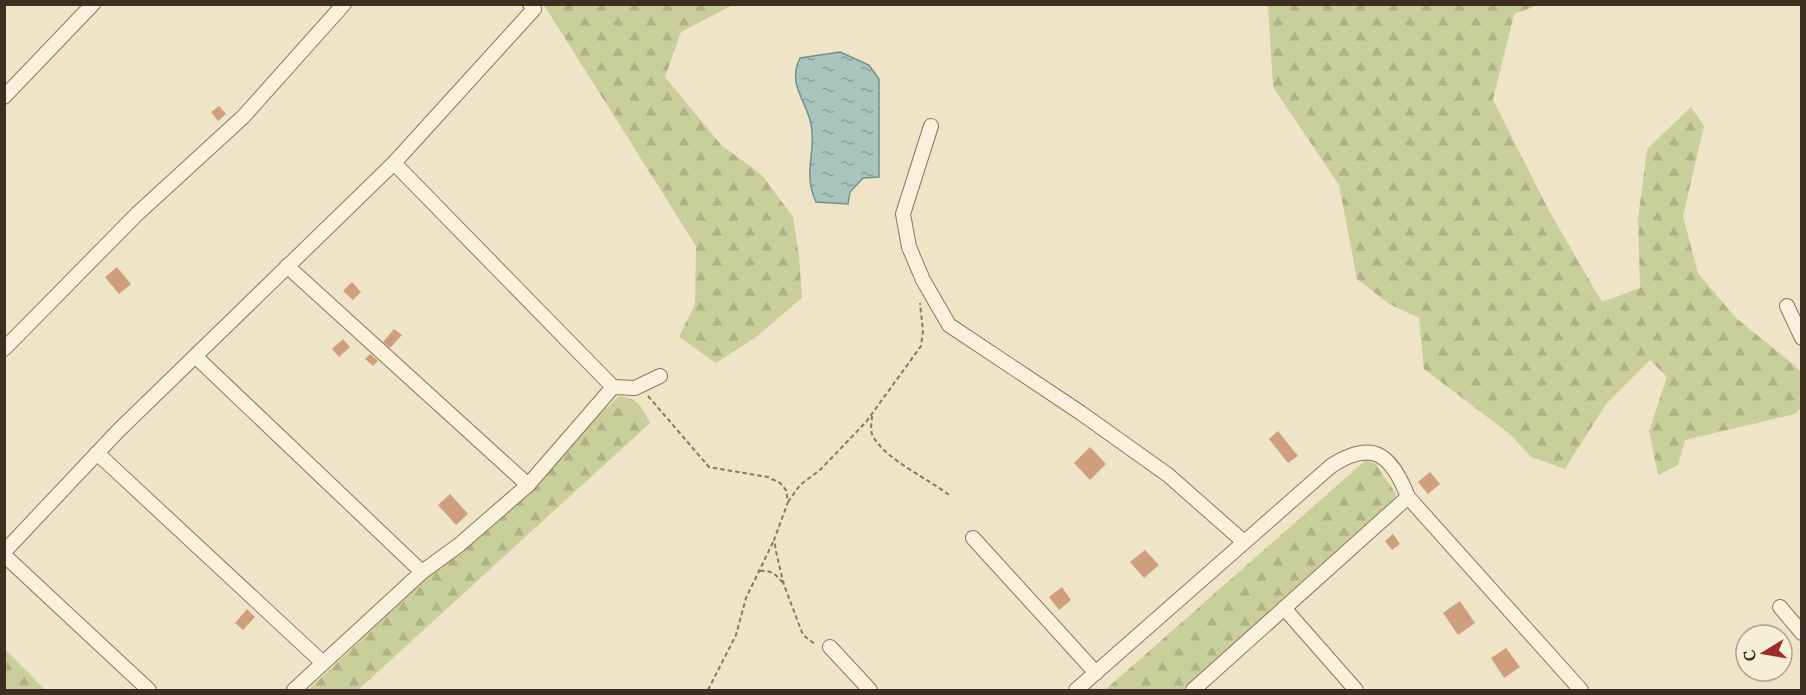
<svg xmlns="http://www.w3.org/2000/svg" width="1806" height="695" font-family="Lora,serif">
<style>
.forest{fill:url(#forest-firs)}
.water{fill:url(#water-ripples);stroke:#6f938a;stroke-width:1.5}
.building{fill:#cf9f7d}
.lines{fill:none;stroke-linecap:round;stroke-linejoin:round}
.minor-casing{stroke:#8d765c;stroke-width:16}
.path{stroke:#8d765c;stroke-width:2;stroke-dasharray:4.5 3;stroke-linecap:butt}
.minor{stroke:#faf1dc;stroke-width:14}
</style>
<defs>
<pattern id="forest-firs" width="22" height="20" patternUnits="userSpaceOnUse" patternTransform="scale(1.5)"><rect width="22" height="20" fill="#c9cf9b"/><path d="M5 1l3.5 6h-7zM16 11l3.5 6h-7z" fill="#aeb285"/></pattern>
<pattern id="water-ripples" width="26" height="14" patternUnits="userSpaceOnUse" patternTransform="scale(1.5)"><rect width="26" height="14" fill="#a9c4bc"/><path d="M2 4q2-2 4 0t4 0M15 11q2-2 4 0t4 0" fill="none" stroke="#8ba098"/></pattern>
</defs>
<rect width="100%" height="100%" fill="#f0e4c8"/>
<g class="forest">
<polygon points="544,5 733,5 681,32 665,77 721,145 762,175 793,217 799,256 802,298 756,337 716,363 679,337 695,304 696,246"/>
<polygon points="1268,5 1538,5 1514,14 1493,100 1548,209 1602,302 1640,288 1638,219 1647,149 1691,107 1704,126 1683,216 1698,273 1735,317 1801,371 1801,408 1795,414 1685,440 1678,465 1658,475 1649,431 1667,377 1650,360 1606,404 1565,469 1531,457 1511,435 1424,369 1419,318 1389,304 1357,279 1339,185 1273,87"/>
<path d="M619,396C639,399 641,406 650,423L358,690H308Z"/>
<polygon points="1366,460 1376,464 1396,494 1390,511 1187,690 1105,690"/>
<polygon points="5,649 45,690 5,690"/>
</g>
<path class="water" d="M840,52L869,65L879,79V177L863,178L850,192L848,204L816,202C802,172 817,152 811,124C806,100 787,84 800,58Z"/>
<g class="building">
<polygon points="219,106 226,114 218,121 211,112"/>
<polygon points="117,267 131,284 119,294 105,277"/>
<polygon points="352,282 361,292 353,300 343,291"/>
<polygon points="394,329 402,335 390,348 383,342"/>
<polygon points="343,339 350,347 339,357 332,349"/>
<polygon points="370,354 378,361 373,366 365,359"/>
<polygon points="1278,431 1298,456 1288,463 1269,439"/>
<polygon points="1090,447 1106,464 1090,480 1074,463"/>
<polygon points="1430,472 1440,484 1428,494 1418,482"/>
<polygon points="450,494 468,514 456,525 438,505"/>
<polygon points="1393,534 1400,544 1392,550 1385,541"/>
<polygon points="1145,550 1159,565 1144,578 1130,562"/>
<polygon points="1062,587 1071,600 1059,610 1049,597"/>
<polygon points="1460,601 1475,623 1458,635 1443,613"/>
<polygon points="247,609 255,617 243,630 235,623"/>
<polygon points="1506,648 1520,667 1504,678 1491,658"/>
</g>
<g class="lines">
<defs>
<g id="minor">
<polyline points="4,97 93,4"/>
<polyline points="931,126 903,214 909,247 923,280 949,325 1081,413 1168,475 1244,542"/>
<polyline points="394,163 613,387"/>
<polyline points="287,266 528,485"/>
<polyline points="1787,306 1802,338"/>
<polyline points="4,349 137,214 243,117 344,4"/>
<polyline points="195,356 422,572"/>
<polyline points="97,453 322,662"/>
<polyline points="973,538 1096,673"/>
<polyline points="4,552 118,431 394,163 534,9 530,4"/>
<polyline points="4,555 149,690"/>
<polyline points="1780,607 1802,633"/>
<polyline points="1284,608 1356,690"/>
<polyline points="830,647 870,690"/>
<polyline points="294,690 422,572 459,545 528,485 613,387 635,388 660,376"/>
<path d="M1076,690L1331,466C1373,439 1391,454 1408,497L1581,690"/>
<polyline points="1193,690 1408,497"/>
</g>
</defs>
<use href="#minor" class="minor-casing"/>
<g class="path">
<polyline points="648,396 709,467 768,477 780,483 786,490 788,502 774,540 777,556 784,585 803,635 816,645"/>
<path d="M872,416C872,421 870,429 872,434C882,458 929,479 949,495"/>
<polyline points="788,502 800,485 820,470 866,422 921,346 923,331 920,303"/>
<path d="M760,571C771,570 776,574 783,583"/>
<polyline points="708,690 736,635 746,598 774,540"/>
</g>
<use href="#minor" class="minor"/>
</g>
<rect width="1806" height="695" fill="none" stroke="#3d2e20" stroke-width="12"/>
<g transform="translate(1764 653) rotate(259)"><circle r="28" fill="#f7eed8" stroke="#ada18e" stroke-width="1.5"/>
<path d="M0-4.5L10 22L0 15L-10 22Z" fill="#9e2a2b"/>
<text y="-9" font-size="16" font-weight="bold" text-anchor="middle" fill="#3d2e20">С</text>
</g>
</svg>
